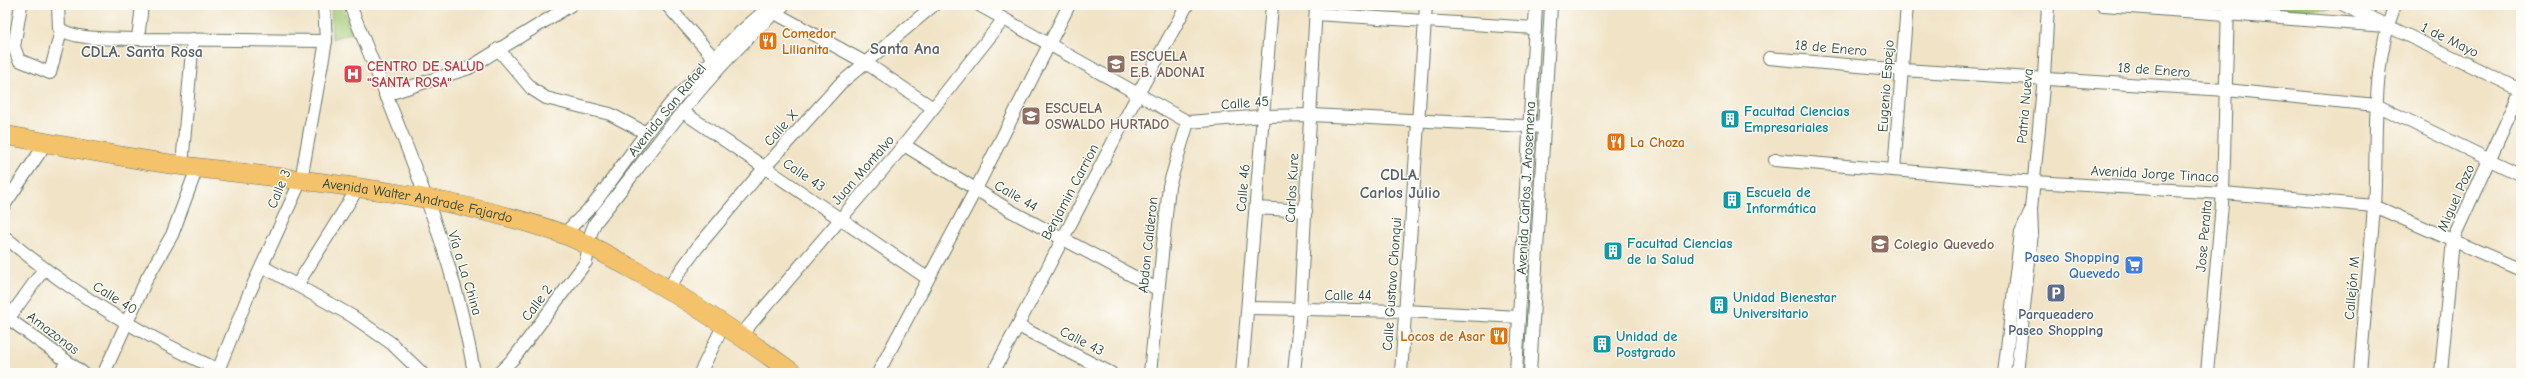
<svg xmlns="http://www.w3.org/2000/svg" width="2526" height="378" font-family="'Comic Neue',sans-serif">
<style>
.green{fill:#a1c975;stroke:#608354}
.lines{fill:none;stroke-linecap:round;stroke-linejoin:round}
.minor-casing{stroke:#687767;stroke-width:14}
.primary-casing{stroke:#687767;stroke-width:20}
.minor{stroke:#fff;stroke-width:12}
.primary{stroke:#f4c26a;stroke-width:19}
.labels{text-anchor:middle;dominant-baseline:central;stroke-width:3;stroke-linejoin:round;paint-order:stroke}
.food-label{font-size:14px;font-weight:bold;fill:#c56008;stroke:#fdfcf7;text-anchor:start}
.street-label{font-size:14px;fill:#1f3d34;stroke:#fdfcf7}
.education-label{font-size:14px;font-weight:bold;fill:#785e54;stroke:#fdfcf7;text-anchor:start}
.health-label{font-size:14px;font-weight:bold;fill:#be3a42;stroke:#fdfcf7;text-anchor:start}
.culture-label{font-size:14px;font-weight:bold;fill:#0d838f;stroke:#fdfcf7;text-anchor:start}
.shop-label{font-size:14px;font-weight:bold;fill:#366cbe;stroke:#fdfcf7;text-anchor:end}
.service-label{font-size:14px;font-weight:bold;fill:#4e5e75;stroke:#fdfcf7}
.quarter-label{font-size:16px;font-weight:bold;fill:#565e68;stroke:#fdfcf7}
</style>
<rect width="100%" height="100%" fill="#fdfcf7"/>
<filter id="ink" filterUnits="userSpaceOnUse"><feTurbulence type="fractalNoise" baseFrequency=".025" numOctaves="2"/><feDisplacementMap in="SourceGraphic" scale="8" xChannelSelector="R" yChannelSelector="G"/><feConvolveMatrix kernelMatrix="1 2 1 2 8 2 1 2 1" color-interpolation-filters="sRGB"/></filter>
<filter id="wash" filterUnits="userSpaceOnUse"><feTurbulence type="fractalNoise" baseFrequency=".012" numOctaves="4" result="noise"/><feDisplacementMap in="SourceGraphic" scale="16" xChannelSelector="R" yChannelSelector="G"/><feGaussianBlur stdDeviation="0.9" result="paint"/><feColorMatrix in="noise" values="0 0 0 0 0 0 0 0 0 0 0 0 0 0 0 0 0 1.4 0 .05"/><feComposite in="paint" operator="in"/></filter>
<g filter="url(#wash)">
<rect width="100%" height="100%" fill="#f1e3c6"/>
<g class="green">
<polygon points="331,5 342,5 352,33 332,39"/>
<polygon points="2234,5 2324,5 2332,9 2234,9"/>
</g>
</g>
<g filter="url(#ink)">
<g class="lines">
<defs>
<g id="minor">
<polyline points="21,5 14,47 19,60 50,73 61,31"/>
<path d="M58,5L59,28C74,41 118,38 138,39"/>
<polyline points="142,5 138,39 326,41"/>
<path d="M350,5C397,125 453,245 474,373"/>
<polyline points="667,5 714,58"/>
<polyline points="979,5 1188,122 1264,116 1312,115 1544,127"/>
<polyline points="2103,5 2387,26"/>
<polyline points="2344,5 2521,90"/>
<polyline points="775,13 866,63 933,108"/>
<polyline points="1316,14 1535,28"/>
<polyline points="498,49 532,89 546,98 610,114 646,133"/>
<polyline points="1769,58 1903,70 2226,90 2376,105 2521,175"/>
<polyline points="385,95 469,68 571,5"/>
<polyline points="683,112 927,278"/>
<polyline points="904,145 1011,211 1159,290"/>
<polyline points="1775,160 2034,182 2223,193 2374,206 2521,270"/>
<polyline points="182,165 193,39"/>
<polyline points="1894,170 1907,5"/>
<polyline points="5,204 46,143"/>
<polyline points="1256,208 1306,211"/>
<polyline points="564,234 594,204 646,133 671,103 735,37 771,5"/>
<path d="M5,237C70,292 141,335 219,370"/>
<polyline points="262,266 352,316 391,343 422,373"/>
<polyline points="297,285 358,188"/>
<polyline points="668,288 697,248 765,167 840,84 934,5"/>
<polyline points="1248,308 1405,311 1519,317"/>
<polyline points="5,316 83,373"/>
<polyline points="9,318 44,269"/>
<polyline points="1018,326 1111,373"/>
<polyline points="741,335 904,145 1003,20"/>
<polyline points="60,373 67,362"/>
<polyline points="104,373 147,278 172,235 197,168"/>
<polyline points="217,373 248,296 301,180 326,41 324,5"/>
<path d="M499,373L514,358L586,262L591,233L595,223C654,149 711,66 784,5"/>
<polyline points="700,373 724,324"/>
<polyline points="878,373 976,189 1069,5"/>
<polyline points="993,373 1138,94 1187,5"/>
<polyline points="1150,373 1169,186 1188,122"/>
<polyline points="1242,373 1272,5"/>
<polyline points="1294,373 1300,310 1316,5"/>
<polyline points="1401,373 1426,5"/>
<polyline points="1516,373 1536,5"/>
<polyline points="1530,373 1551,5"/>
<polyline points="2004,373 2021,232 2030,212"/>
<polyline points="2017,373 2032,233 2031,209 2044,77 2048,5"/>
<polyline points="2207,373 2223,193 2228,5"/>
<path d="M2360,373C2364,317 2370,262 2374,206C2378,140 2370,68 2395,5"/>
<polyline points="2441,373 2453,239 2521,90"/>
</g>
<g id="primary">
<path id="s1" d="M5,135C70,147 135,160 200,168C322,183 446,193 563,234C585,242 606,254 627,266C685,297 739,334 793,373"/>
</g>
</defs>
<use href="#minor" class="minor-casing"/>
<use href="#primary" class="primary-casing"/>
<use href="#minor" class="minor"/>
<use href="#primary" class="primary"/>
</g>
</g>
<defs>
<symbol id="restaurant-square" viewBox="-11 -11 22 22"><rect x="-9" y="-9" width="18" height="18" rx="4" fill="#e8710a" stroke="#fdfcf7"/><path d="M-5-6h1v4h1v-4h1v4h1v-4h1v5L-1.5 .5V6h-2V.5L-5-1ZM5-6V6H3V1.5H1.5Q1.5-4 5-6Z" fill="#fff"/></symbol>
<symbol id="school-square" viewBox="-11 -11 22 22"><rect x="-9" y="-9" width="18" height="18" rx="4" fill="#8d6e63" stroke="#fdfcf7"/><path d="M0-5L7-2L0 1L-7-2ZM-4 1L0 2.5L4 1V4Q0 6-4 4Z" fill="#fff"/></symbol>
<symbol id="hospital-square" viewBox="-11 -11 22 22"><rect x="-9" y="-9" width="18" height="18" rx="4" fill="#e0444e" stroke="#fdfcf7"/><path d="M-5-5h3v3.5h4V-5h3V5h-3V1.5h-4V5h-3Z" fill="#fff"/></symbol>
<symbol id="building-square" viewBox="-11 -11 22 22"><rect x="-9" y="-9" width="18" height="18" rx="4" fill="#0f9aa8" stroke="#fdfcf7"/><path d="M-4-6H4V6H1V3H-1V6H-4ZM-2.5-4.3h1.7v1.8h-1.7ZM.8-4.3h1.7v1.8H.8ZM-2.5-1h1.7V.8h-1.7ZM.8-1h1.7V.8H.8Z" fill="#fff"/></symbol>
<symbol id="supermarket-square" viewBox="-11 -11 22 22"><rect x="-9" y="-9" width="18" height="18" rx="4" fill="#3f7fe0" stroke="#fdfcf7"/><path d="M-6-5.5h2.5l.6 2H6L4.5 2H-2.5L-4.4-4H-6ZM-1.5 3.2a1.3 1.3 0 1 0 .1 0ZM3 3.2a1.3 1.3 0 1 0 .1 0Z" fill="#fff"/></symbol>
<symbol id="parking-square" viewBox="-11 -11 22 22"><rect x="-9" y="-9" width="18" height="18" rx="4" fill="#5c6f8a" stroke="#fdfcf7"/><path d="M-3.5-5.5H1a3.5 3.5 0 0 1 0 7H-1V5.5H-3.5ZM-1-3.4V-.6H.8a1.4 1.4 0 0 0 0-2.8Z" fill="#fff"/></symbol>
</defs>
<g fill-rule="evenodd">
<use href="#restaurant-square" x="757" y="30" width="22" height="22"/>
<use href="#school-square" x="1105" y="53" width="22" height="22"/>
<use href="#hospital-square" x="342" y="63" width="22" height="22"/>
<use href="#school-square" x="1020" y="105" width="22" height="22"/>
<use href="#building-square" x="1719" y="108" width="22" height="22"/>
<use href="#restaurant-square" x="1605" y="131" width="22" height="22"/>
<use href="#building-square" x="1721" y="189" width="22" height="22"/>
<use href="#school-square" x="1869" y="233" width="22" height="22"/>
<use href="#building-square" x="1602" y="240" width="22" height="22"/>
<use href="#supermarket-square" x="2123" y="254" width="22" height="22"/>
<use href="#parking-square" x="2045" y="282" width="22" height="22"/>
<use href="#building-square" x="1708" y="294" width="22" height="22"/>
<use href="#restaurant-square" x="1488" y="325" width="22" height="22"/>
<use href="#building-square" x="1591" y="333" width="22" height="22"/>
</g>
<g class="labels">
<g class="food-label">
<text x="782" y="33">Comedor<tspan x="782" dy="16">Lilianita</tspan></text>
<text x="1630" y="142">La Choza</text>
<text x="1485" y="336" text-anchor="end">Locos de Asar</text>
</g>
<g class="street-label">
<text transform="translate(2450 40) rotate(26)">1 de Mayo</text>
<text transform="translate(1831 48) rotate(5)">18 de Enero</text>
<text transform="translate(2154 70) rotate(4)">18 de Enero</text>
<text transform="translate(1886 86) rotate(-86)">Eugenio Espejo</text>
<text transform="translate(1245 103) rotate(-4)">Calle 45</text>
<text transform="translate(2025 106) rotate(-85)">Patria Nueva</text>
<text transform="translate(667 110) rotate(-51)">Avenida San Rafael</text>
<text transform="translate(781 128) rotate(-48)">Calle X</text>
<text transform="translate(863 170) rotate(-49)">Juan Montalvo</text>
<text transform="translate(2155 174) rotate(3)">Avenida Jorge Tinaco</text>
<text transform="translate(804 175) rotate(34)">Calle 43</text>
<text transform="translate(1243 188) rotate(-85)">Calle 46</text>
<text transform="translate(1292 188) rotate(-87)">Carlos Kure</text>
<text transform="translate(1526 188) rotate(-87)">Avenida Carlos J. Arosemena</text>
<text transform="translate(279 189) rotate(-68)">Calle 3</text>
<text transform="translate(1070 192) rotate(-62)">Benjamin Carrion</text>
<text transform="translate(1016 196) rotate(30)">Calle 44</text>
<text transform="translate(2456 198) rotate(-66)">Miguel Pozo</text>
<text stroke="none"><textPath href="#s1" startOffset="418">Avenida Walter Andrade Fajardo</textPath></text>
<text transform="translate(2204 236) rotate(-85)">Jose Peralta</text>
<text transform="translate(1148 245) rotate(-84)">Abdon Calderon</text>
<text transform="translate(465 273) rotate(73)">Vía a La China</text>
<text transform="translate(1392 284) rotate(-86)">Calle Gustavo Chonqui</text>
<text transform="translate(2352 288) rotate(-85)">Callejón M</text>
<text x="1348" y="295">Calle 44</text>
<text transform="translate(115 298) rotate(32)">Calle 40</text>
<text transform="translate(537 303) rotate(-53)">Calle 2</text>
<text transform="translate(53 333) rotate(37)">Amazonas</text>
<text transform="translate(1082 341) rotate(27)">Calle 43</text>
</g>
<g class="education-label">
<text x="1130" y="56">ESCUELA<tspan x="1130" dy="16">E.B. ADONAI</tspan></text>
<text x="1045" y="108">ESCUELA<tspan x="1045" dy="16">OSWALDO HURTADO</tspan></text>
<text x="1894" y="244">Colegio Quevedo</text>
</g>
<g class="health-label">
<text x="367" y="66">CENTRO DE SALUD<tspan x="367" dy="16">"SANTA ROSA"</tspan></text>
</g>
<g class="culture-label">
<text x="1744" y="111">Facultad Ciencias<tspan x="1744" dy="16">Empresariales</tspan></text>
<text x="1746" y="192">Escuela de<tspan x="1746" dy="16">Informática</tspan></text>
<text x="1627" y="243">Facultad Ciencias<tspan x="1627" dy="16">de la Salud</tspan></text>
<text x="1733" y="297">Unidad Bienestar<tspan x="1733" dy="16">Universitario</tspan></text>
<text x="1616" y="336">Unidad de<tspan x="1616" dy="16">Postgrado</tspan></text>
</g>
<g class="shop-label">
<text x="2120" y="257">Paseo Shopping<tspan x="2120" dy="16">Quevedo</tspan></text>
</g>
<g class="service-label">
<text x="2056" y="314">Parqueadero<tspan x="2056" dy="16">Paseo Shopping</tspan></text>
</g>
<g class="quarter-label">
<text x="905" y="49">Santa Ana</text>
<text x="142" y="52">CDLA. Santa Rosa</text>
<text x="1400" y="175">CDLA.<tspan x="1400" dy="18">Carlos Julio</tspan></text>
</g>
</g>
<rect width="2526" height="378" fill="none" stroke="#fdfcf7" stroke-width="20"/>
</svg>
